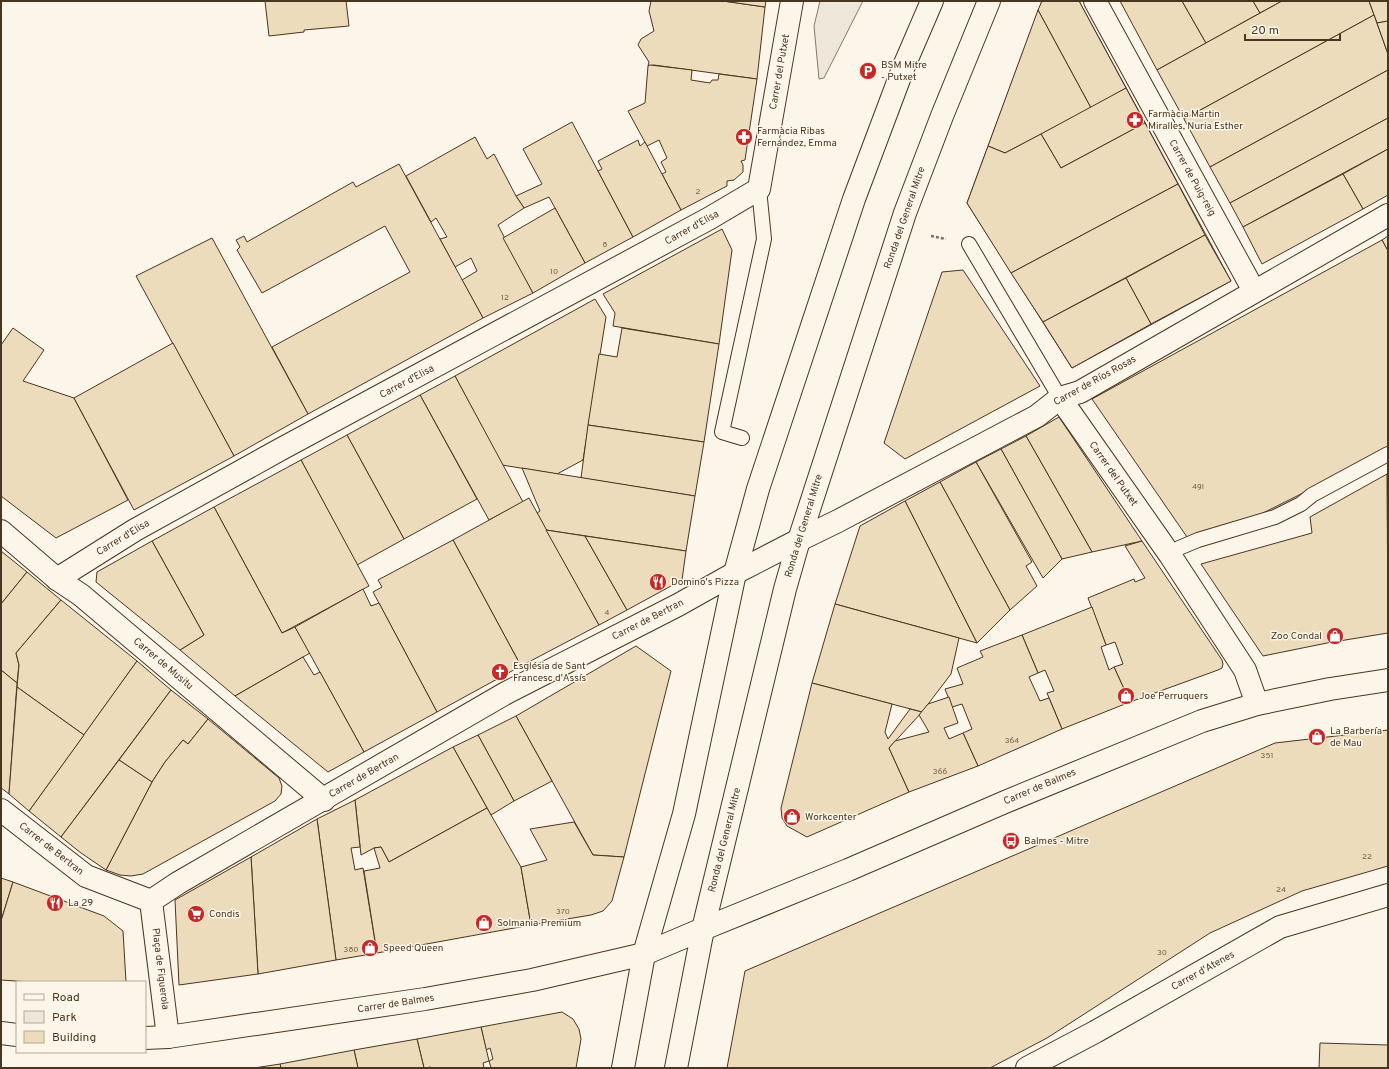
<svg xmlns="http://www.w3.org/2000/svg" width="1389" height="1069" font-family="Overpass,sans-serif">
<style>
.green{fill:#ede6d9;stroke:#887966}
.building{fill:#ecdcbc;stroke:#4a3520}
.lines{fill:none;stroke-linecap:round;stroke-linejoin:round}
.lane-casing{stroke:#4a3520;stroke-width:16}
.street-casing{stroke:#4a3520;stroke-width:24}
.secondary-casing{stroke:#4a3520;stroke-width:24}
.primary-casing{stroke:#4a3520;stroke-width:24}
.path{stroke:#7f6f5c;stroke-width:2.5;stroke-dasharray:3 2;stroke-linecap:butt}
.lane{stroke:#fbf6e9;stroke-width:14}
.street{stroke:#fbf6e9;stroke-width:22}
.secondary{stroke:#fbf6e9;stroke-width:22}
.primary{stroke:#fbf6e9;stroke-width:22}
.labels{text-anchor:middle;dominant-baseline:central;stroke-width:3;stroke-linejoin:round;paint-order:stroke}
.number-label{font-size:8px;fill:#725f47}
.poi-label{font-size:10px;fill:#4a3520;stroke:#fbf6e9;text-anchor:start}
.street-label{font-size:10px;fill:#4a3520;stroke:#fbf6e9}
</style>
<rect width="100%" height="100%" fill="#fbf6e9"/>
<polygon class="green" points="820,1 863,1 824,78 819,79 814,26"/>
<g class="building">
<polygon points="265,1 346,1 349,26 304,30 304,32 269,36"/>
<polygon points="651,1 723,1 765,7 757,79 654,65 648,66 649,62 638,45 641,39 654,31 649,11"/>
<polygon points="723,1 766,1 765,7"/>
<polygon points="1042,1 1079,1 1231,281 1072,368 967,203"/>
<polygon points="1042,1 1079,1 1126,88 1091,108 1038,10"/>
<polygon points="1120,1 1182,1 1206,43 1157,70"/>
<polygon points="1182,1 1253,1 1260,13 1206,43"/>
<polygon points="1253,1 1282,1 1260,13"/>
<polygon points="1282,1 1369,1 1374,15 1184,119 1157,70"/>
<polygon points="1369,1 1388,1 1388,21 1377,23"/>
<polygon points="1038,10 1091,108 1005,153 988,146"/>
<polygon points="1374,15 1388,54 1388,70 1210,167 1184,119"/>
<polygon points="1388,21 1388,54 1377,23"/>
<polygon points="650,65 692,70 691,80 710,83 712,80 718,80 719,74 757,79 745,160 741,161 743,165 743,172 734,180 727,181 727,186 681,210 662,174 666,172 661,162 667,158 659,140 647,146 628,111 645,103 648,66"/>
<polygon points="1388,70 1388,118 1230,203 1210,167"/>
<polygon points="1126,88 1145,123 1061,168 1041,134"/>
<polygon points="1388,118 1388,149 1243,227 1230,203"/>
<polygon points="572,122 633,237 585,263 549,197 524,208 516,196 542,184 523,149"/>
<polygon points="1145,123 1178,184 1011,273 967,203 988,146 1005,153 1041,134 1061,168"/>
<polygon points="475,137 487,159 494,154 516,196 524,208 498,225 533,293 483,318 462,280 477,271 471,258 455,267 440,239 447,237 436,218 431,222 406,176"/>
<polygon points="638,140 640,146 645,142 681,210 633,237 598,171 602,169 598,161"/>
<polygon points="1388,149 1388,195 1363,209 1343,174"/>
<polygon points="399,164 483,318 308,414 272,347 410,272 385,226 262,293 237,250 240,247 236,240 244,236 247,242 353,182 356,187"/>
<polygon points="1343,174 1363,209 1262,264 1243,227"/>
<polygon points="1178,184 1205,235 1043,322 1011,273"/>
<polygon points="555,208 585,263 533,293 503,238"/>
<polygon points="722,229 732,250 719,344 613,326 615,313 603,294"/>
<polygon points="1205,235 1231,281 1151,324 1126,278"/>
<polygon points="1388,236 1388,251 1382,240"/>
<polygon points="212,238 308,414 234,456 136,276"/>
<polygon points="1382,240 1388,251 1388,447 1313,488 1251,519 1187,537 1092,399"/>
<polygon points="963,270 1040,386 905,459 884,443 942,272"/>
<polygon points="1126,278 1151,324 1072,368 1043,322"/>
<polygon points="595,299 606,317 583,460 557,474 502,465 455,376"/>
<polygon points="13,328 44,350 23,381 74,398 128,500 56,538 1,496 1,345"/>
<polygon points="622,328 719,344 704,442 588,425 599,354 617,357"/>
<polygon points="173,343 234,456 134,510 74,398"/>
<polygon points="455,376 523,502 489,520 420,395"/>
<polygon points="420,395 477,499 404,539 347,435"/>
<polygon points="1059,417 1142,541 1092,552 1026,436"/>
<polygon points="588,425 704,442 695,496 581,478"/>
<polygon points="347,435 404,539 357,565 301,460"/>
<polygon points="1026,436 1092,552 1062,559 1001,449"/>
<polygon points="1001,449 1062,559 1043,578 976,462"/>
<polygon points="301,460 369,586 282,633 214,507"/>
<polygon points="976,462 1032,562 1026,566 1037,586 1010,610 940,482"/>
<polygon points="522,468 695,496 686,551 546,530 537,513 540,511"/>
<polygon points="1387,474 1388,633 1327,643 1263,656 1201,564 1312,533 1310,517"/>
<polygon points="940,482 1010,610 977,643 905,501"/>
<polygon points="529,498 599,625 521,666 453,540"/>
<polygon points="905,501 977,643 835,604 860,526"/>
<polygon points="214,507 282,633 295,627 310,653 235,696 180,650 204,635 152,541"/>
<polygon points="546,530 585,536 627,610 599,625"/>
<polygon points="585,536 686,551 682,580 627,610"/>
<polygon points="453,540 521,666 437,712 373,592 382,587 378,580"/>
<polygon points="152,541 204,635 180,650 96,582 97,572"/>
<polygon points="1142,541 1222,660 1223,664 1222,668 1218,670 1130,702 1114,667 1123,664 1115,642 1106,645 1088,598 1134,579 1135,582 1145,578 1125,546"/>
<polygon points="1,551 27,572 1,604"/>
<polygon points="27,572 61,600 16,653 19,665 17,683 1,670 1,604"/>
<polygon points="363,589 371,606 379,603 437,712 364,752 295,627"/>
<polygon points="61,600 137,661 84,735 17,687 19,665 16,653"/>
<polygon points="835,604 959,638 951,674 922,712 812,683"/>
<polygon points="1092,607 1106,645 1101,647 1109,670 1114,667 1130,702 1062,729 1047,693 1054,691 1045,670 1038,673 1022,635"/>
<polygon points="1022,635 1038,673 1029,677 1040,701 1049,698 1062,729 978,766 963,733 972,729 962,704 952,707 945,689 963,684 957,668 983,657 980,651"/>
<polygon points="636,646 671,671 624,857 593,855 516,716"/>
<polygon points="303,657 314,675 320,672 364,752 328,772 235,696"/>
<polygon points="137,661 171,690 61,837 29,811"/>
<polygon points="1,670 17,683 9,794 1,788"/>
<polygon points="812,683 892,704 885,732 888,739 910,709 922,712 889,748 909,792 807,837 787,826 782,818 781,808"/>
<polygon points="17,687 84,735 29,811 9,794"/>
<polygon points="171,690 208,719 188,744 183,740 165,762 152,782 119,760"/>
<polygon points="949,697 958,723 944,728 949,739 963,733 978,766 909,792 889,748 895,741 929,732 919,715 928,704"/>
<polygon points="516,716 552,781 514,801 478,735"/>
<polygon points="208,719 279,778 282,786 281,794 275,801 143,874 131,876 120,875 106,870 152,782 165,762 183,740 188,744"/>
<polygon points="1388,730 1388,866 1302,891 1210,933 1047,1038 990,1068 727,1068 745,971 1275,743"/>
<polygon points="478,735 514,801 491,815 453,747"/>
<polygon points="453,747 487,808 389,862 381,847 374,848 361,855 355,800"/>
<polygon points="119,760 152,782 106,870 81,853 61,837"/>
<polygon points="355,800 360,847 351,848 355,870 363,868 377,953 336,960 317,819"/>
<polygon points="487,808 521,867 531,925 377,953 364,871 380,868 374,848 381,847 389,862"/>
<polygon points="317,819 336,960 258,974 251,857"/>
<polygon points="574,822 593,855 624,857 612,901 603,911 591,915 531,925 521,867 547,860 530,829"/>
<polygon points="251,857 258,974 179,985 175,900"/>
<polygon points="1,878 13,882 1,921"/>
<polygon points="13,882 104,916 123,931 126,982 30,982 1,980 1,921"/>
<polygon points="562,1012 573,1019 579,1029 581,1039 576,1068 491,1068 489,1061 493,1059 490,1048 486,1050 481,1027"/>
<polygon points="481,1027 489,1061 483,1063 484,1068 431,1068 431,1067 424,1068 417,1039"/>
<polygon points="417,1039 424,1068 358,1068 354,1050"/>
<polygon points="1320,1043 1388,1045 1388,1068 1319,1068"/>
<polygon points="354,1050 358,1068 281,1068 280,1064"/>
<polygon points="280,1064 281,1068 254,1068"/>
</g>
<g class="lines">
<defs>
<g id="lane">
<polyline points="969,244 1060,398"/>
<polyline points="742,438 722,432 764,239 759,189"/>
<polyline points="1170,555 1179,548 1198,540 1275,517 1301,504 1312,495 1388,454"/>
</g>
<g id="street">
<polyline points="1095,1 1254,291"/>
<polyline points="1060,398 1170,555 1245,670 1257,704"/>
<polyline points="1,531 57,579 81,595 324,800"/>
<polyline points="799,540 838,521 1037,416 1060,398 1080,392 1388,215"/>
<polyline points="57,579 135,530 283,448 710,218 759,189 792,1"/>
<polyline points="1,810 86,876 151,901"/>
<polyline points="151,901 178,883 506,693 678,605 735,573"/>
<polyline points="151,901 168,1037"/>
<polyline points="1027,1068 1095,1032 1280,927 1388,895"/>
</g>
<g id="secondary">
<polyline points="703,929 848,870 1005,802 1202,721 1257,704 1330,689 1388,680"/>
<polyline points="1,1033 17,1035"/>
<polyline points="145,1038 168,1037 425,999 532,980 644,954"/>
</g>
<g id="primary">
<polyline points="735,573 799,540"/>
<polyline points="644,954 703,929"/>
<polyline points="623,1068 644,954 684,814 735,573 758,489 854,199 904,66 932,1"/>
<polyline points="676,1068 703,929 785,589 799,540 905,213 942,116 989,1"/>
</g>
</defs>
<use href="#lane" class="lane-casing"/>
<use href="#street" class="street-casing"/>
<use href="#secondary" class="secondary-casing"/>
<use href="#primary" class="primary-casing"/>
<polyline class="path" points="931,236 946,239"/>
<use href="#lane" class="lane"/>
<use href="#street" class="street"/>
<use href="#secondary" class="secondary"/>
<use href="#primary" class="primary"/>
</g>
<defs>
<symbol id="parking-disc" viewBox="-11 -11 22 22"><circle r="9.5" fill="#c62828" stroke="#fbf6e9"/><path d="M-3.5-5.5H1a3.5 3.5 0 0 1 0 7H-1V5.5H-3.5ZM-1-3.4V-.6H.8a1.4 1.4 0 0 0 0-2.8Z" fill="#fff"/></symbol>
<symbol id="pharmacy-disc" viewBox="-11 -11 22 22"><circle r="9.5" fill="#c62828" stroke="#fbf6e9"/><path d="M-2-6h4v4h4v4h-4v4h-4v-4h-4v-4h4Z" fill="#fff"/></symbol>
<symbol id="restaurant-disc" viewBox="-11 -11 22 22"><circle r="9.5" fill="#c62828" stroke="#fbf6e9"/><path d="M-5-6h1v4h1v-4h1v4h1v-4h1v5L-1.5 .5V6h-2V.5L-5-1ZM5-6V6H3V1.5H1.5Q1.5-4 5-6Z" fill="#fff"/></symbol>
<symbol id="shop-disc" viewBox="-11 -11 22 22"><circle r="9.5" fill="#c62828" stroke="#fbf6e9"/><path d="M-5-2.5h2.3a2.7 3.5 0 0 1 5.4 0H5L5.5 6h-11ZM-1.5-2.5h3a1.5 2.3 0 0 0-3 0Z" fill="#fff"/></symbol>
<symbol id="church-disc" viewBox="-11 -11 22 22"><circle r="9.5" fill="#c62828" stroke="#fbf6e9"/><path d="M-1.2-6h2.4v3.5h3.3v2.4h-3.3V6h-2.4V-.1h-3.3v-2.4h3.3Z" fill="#fff"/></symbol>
<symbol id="bus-disc" viewBox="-11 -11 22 22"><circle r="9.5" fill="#c62828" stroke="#fbf6e9"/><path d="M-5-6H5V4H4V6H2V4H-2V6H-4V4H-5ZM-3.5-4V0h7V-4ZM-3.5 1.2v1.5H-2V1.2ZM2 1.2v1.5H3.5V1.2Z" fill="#fff"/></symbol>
<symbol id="supermarket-disc" viewBox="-11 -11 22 22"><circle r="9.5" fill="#c62828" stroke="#fbf6e9"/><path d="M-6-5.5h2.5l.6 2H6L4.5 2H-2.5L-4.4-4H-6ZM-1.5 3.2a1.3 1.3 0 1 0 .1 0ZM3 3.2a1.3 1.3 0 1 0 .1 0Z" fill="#fff"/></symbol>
</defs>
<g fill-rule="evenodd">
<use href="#parking-disc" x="858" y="61" width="20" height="20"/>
<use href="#pharmacy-disc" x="1125" y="110" width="20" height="20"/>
<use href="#pharmacy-disc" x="734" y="127" width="20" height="20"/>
<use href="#restaurant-disc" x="648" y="572" width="20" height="20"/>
<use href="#shop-disc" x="1325" y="626" width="20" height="20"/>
<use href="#church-disc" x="490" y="662" width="20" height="20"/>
<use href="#shop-disc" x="1116" y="686" width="20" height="20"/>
<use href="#shop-disc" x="1307" y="727" width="20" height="20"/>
<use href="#shop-disc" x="782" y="807" width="20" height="20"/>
<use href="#bus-disc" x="1001" y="831" width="20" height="20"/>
<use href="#restaurant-disc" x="45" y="893" width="20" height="20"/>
<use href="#supermarket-disc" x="186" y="904" width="20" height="20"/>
<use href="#shop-disc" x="474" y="913" width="20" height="20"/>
<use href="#shop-disc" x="360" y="938" width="20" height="20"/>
</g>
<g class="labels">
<g class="number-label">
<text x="698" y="192">2</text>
<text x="605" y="245">8</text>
<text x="554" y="272">10</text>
<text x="505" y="298">12</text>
<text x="1198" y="487">49I</text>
<text x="607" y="613">4</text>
<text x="1012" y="741">364</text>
<text x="1267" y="756">351</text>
<text x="940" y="772">366</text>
<text x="1367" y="857">22</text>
<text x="1281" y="890">24</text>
<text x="563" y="912">370</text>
<text x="351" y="950">380</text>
<text x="1162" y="953">30</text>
</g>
<g class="poi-label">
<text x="881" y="65">BSM Mitre<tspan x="881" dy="12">- Putxet</tspan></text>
<text x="1148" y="114">Farmàcia Martin<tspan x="1148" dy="12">Miralles, Nuria Esther</tspan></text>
<text x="757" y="131">Farmàcia Ribas<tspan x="757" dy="12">Fernández, Emma</tspan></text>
<text x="671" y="582">Domino's Pizza</text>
<text x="1322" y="636" text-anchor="end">Zoo Condal</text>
<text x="513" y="666">Església de Sant<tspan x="513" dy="12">Francesc d'Assís</tspan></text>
<text x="1139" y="696">Joe Perruquers</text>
<text x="1330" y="731">La Barbería<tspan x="1330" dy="12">de Mau</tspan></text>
<text x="805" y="817">Workcenter</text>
<text x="1024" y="841">Balmes - Mitre</text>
<text x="68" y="903">La 29</text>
<text x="209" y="914">Condis</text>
<text x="497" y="923">Solmania Premium</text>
<text x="383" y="948">Speed Queen</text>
</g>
<g class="street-label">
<text transform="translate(780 72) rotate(-80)">Carrer del Putxet</text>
<text transform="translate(1192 178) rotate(61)">Carrer de Puig-reig</text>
<text transform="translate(905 218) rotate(-71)">Ronda del General Mitre</text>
<text transform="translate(692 228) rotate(-29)">Carrer d'Elisa</text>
<text transform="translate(1095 381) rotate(-29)">Carrer de Ríos Rosas</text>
<text transform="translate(407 382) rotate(-28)">Carrer d'Elisa</text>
<text transform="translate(1113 474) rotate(55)">Carrer del Putxet</text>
<text transform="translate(804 526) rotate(-73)">Ronda del General Mitre</text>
<text transform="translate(123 538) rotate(-31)">Carrer d'Elisa</text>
<text transform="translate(648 620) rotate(-27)">Carrer de Bertran</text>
<text transform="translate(163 664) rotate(40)">Carrer de Musitu</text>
<text transform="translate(364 776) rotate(-30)">Carrer de Bertran</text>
<text transform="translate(1040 787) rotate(-23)">Carrer de Balmes</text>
<text transform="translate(725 840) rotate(-76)">Ronda del General Mitre</text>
<text transform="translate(51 849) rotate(38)">Carrer de Bertran</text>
<text transform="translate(160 969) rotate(83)">Plaça de Figuerola</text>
<text transform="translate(1203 971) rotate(-29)">Carrer d'Atenes</text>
<text transform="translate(396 1004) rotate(-9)">Carrer de Balmes</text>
</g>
</g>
<rect width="1389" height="1069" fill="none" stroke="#4a3520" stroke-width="4"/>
<rect x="16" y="981" width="130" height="72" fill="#fbf6e9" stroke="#b4a999"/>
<rect x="24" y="994" width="20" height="6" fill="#fbf6e9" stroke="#b4a999"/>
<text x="52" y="1001" font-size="12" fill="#4a3520">Road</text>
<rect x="24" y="1011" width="20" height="12" fill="#ede6d9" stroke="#b4a999"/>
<text x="52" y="1021" font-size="12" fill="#4a3520">Park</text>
<rect x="24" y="1031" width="20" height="12" fill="#ecdcbc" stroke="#b4a999"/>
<text x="52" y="1041" font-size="12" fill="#4a3520">Building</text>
<path d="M1245 34v6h95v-6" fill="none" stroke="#4a3520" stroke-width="2"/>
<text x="1251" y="34" font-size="12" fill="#4a3520" stroke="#fbf6e9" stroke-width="3" paint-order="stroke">20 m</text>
</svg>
